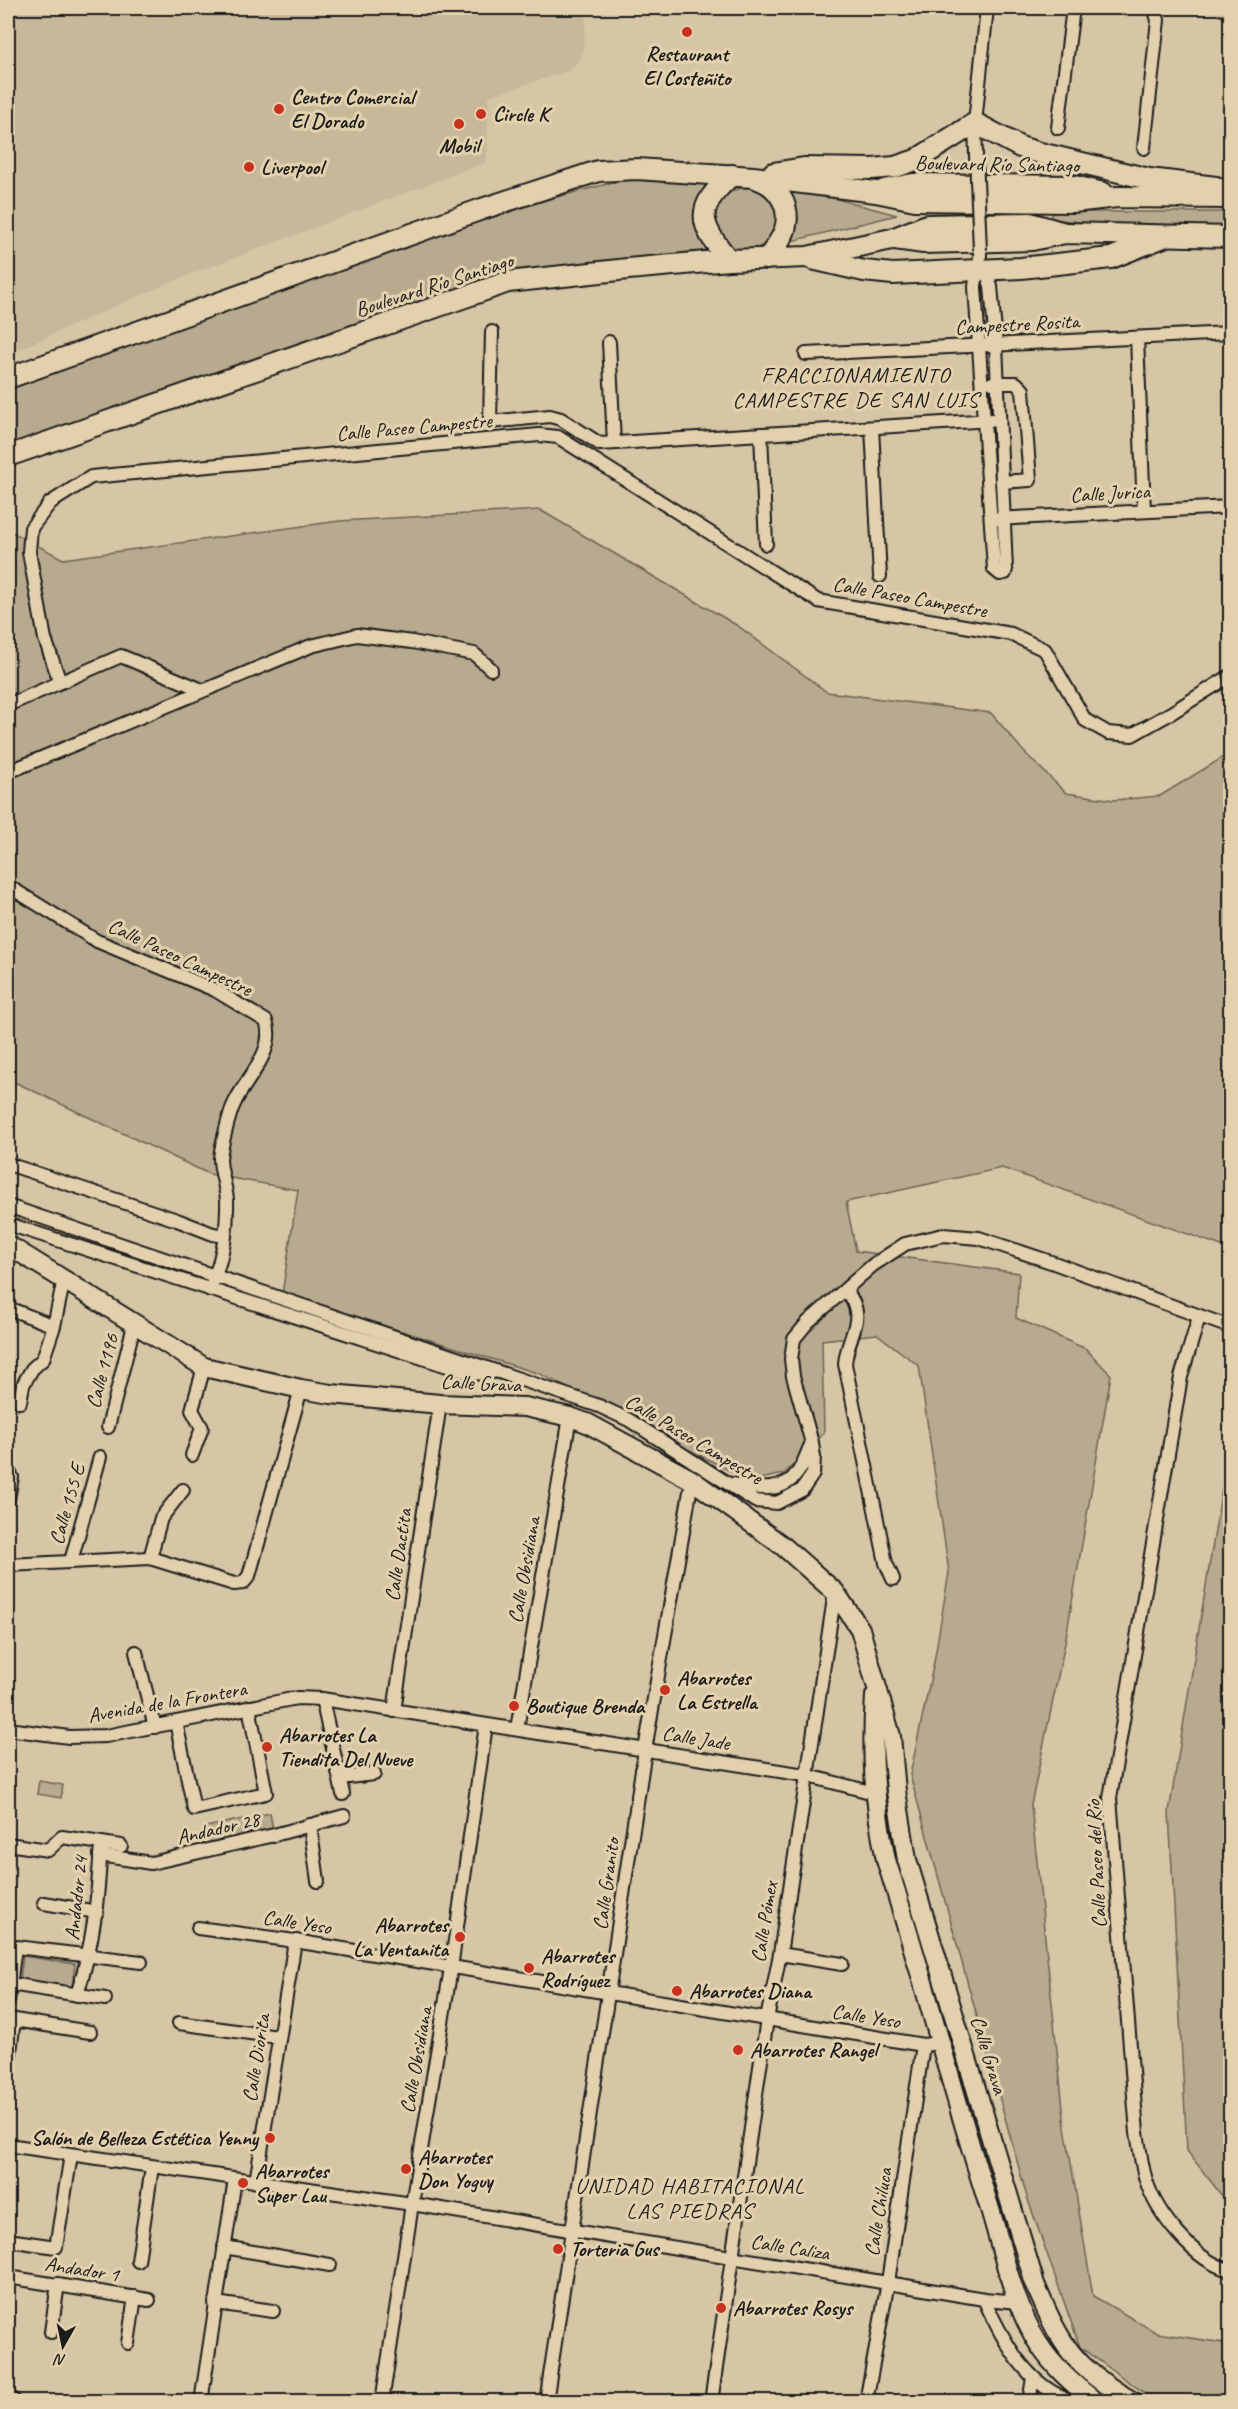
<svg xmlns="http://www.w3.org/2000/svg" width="1238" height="2409" font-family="Caveat,sans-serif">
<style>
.built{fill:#c7b89a}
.green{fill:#b8aa8e;stroke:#6a6355;stroke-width:1.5}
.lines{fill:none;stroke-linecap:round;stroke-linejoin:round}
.minor-casing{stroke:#1c1c1c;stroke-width:16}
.secondary-casing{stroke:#1c1c1c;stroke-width:22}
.primary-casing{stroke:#1c1c1c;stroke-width:24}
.minor{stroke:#e3d1ae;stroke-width:12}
.secondary{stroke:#e3d1ae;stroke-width:18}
.primary{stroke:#e3d1ae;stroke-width:20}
.minor-bridge-casing{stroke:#1c1c1c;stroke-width:16;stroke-linecap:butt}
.minor-bridge{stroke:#e3d1ae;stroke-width:12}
.poi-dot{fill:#c8321e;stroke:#e3d1ae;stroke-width:2}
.labels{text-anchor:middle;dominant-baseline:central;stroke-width:6;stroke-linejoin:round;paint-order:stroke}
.poi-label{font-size:21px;font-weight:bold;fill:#1c1c1c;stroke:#e3d1ae;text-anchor:start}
.street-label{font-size:21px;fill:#1c1c1c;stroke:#e3d1ae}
.neighbourhood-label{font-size:22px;letter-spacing:1.5px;fill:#1c1c1c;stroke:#e3d1ae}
</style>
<rect width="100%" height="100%" fill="#d7c6a5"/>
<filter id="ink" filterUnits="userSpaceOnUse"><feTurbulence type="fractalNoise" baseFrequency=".0167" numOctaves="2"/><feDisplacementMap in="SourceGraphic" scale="12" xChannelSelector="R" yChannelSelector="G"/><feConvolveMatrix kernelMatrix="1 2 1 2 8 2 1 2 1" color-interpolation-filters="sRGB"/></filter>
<g filter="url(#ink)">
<polygon class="built" points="8,8 587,8 583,53 571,70 489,96 487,162 173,281 8,354"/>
<g class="green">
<polygon points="626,179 710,184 697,228 711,254 510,274 8,445 8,390 515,208"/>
<circle cx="746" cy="219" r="31"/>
<path d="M789,191L814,193L897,215L788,242C797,221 799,214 789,191Z"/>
<polygon points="1052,212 1230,212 1230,228 1131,227 1051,219"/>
<polygon points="540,510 738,626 827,692 991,713 1024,752 1066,793 1114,800 1160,796 1230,753 1230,1249 1002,1168 846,1202 856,1251 1019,1273 1016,1318 1086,1349 1111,1375 1065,1643 1031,1805 1065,2127 1093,2296 1157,2333 1230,2344 1230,2401 1183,2401 1146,2394 1080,2347 1027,2197 910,1775 934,1662 949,1572 919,1366 877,1334 822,1340 824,1433 784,1474 750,1481 540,1374 282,1294 298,1190 209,1174 8,1079 8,530 63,559 339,521"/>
<polygon points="1230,1439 1230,2206 1187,2151 1169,1812"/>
<polygon points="39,1781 63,1785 61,1798 37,1794"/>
<polygon points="270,1813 274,1835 211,1848 206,1827"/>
<polygon points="23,1956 75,1964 72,1988 20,1980"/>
</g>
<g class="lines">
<defs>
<g id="minor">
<polyline points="1058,128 1073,8"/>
<polyline points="1144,148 1158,20 1154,8"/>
<polyline points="976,156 975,123 987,8"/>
<path d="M980,250C981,262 976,274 975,287L994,569L1000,574L1005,573L1006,569L996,345L991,286L985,266"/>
<polyline points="492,332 490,422 550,416 561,419 600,444 992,420"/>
<polyline points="1137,338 1144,511"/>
<polyline points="609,342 614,443"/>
<polyline points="806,354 1230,333"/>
<polyline points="992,383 1016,383 1023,390 1030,480 1002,482"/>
<polyline points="872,428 880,576"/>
<polyline points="761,434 766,544"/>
<polyline points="995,519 1230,507"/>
<polyline points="60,682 45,639 29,552 31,528 50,503 91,477 539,435 558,437 818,601 1011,634 1045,650 1085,720 1108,733 1132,735 1171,713 1230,676"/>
<polyline points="8,705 121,656 202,690"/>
<polyline points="8,772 311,646 357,635 412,642 474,654 491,669"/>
<path d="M8,886L97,941L215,990L266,1021C277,1051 245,1079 234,1104C229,1114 221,1148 220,1158C220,1172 226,1186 227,1200C228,1230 221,1263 210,1290"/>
<polyline points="8,1164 177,1220 213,1234 225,1236"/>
<polyline points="8,1206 599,1406 629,1420 755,1501 777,1503 802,1490 813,1474 814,1457 812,1443 793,1376 791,1359 794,1339 808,1322 873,1265 905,1244 943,1235 979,1238 1054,1263 1230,1327"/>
<polyline points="8,1224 472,1374 493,1372"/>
<path d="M846,1291C869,1319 847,1334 845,1364L886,1563L893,1579"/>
<polyline points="8,1308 54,1326"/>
<path d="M1199,1317L1181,1377L1110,1798L1137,2133C1140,2148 1141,2165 1146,2180C1156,2213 1195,2262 1230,2270"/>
<polyline points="20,1402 23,1385 32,1369 43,1359 54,1326 64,1279"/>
<polyline points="108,1427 134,1325"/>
<polyline points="192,1455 202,1428 192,1410 204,1367"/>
<polyline points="8,1470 12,1477 8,1499"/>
<path d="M733,1484C756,1488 782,1495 798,1472C804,1464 807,1452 812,1443"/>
<polyline points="150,1558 161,1518 183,1490"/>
<polyline points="71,1561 100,1457"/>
<polyline points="8,1565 150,1558 234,1584 243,1583 249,1576 301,1389"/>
<polyline points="136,1652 155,1727"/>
<polyline points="322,1699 343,1794"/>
<polyline points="394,1711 440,1404"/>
<polyline points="176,1722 194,1809 266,1793 249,1707"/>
<polyline points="8,1729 69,1737 106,1736 297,1698 322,1699 805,1775 874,1793"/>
<polyline points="517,1729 570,1417"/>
<polyline points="340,1778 374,1774"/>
<polyline points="310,1825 318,1881"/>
<polyline points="8,1844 48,1850 62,1837 121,1846"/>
<polyline points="100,1855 151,1863 274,1835 344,1816"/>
<polyline points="44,1903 97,1912"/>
<polyline points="198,1928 295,1941 923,2045"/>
<polyline points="8,1946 141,1962"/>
<polyline points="780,1954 842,1964"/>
<polyline points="10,1984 105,1999"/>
<path d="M77,1995C94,1941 98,1899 101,1843"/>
<polyline points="8,2001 15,1947"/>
<polyline points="8,2019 90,2032"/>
<polyline points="179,2023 278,2037"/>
<polyline points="8,2068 14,2020"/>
<polyline points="8,2145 412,2204 984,2299 1019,2302"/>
<polyline points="256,2182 295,1941"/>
<polyline points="8,2240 56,2247 71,2155"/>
<polyline points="224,2247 330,2265"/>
<polyline points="138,2261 152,2167"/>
<polyline points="8,2277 149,2300"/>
<path d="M984,2299C1003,2341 1027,2387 1074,2402"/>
<polyline points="215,2303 273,2311"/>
<polyline points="51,2332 58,2284"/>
<polyline points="128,2343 135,2297"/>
<polyline points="8,2395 15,2402"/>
<polyline points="201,2402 235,2179"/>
<polyline points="382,2402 412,2204 451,1968 486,1725"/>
<polyline points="546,2402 645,1750 692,1480"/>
<polyline points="711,2402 767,2019 780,1954 835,1592"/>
<polyline points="866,2402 888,2282 923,2045 931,2044"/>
<polyline points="1029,2402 1033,2378"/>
</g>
<g id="secondary">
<path d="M8,1245L204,1367L301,1389L331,1394L440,1404L525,1407L570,1417L587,1423L692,1480L783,1546L835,1592L860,1629L891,1736L896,1791L907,1860L1035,2284C1061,2346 1074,2368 1134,2402"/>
<path d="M875,1696C871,1754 874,1803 886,1860C923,1975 952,2091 989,2206C1003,2251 1013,2303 1038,2343C1053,2367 1074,2385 1096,2402"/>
</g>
<g id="primary">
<polyline points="773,173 804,168 872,169 895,167 916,160 975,123 1020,147 1040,153 1149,179 1216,187"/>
<path d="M758,179C777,185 790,205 786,225C784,238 774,249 767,259"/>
<polyline points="884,190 913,184 1074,186 1103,193"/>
<polyline points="895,239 924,243 1032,240 1065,233 1230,237"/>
<polyline points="812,259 864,271 893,274 1021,268 1111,258 1166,236"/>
<path d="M729,260C698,224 694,208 732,175"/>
<polyline points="8,378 482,209 598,171 637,169 753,177 876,192 915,200 1073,202 1117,197 1230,198"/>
<polyline points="8,456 508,282 628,269 729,260 807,257 892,239 927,225 1030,223 1065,233"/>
</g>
</defs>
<use href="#minor" class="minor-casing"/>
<use href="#secondary" class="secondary-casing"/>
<use href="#primary" class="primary-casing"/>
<use href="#minor" class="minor"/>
<use href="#secondary" class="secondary"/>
<use href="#primary" class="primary"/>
<defs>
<polyline id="minor-bridge" points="976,156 980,250"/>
</defs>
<use href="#minor-bridge" class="minor-bridge-casing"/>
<use href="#minor-bridge" class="minor-bridge"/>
</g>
</g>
<g class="poi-dot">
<circle cx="687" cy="32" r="6"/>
<circle cx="279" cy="109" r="6"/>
<circle cx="481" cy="114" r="6"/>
<circle cx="459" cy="124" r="6"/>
<circle cx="249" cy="167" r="6"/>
<circle cx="665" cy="1690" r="6"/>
<circle cx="514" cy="1706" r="6"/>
<circle cx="267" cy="1747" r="6"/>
<circle cx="460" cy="1937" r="6"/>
<circle cx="529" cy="1968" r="6"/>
<circle cx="677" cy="1991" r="6"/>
<circle cx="738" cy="2050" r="6"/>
<circle cx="270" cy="2138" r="6"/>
<circle cx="406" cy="2169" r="6"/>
<circle cx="243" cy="2183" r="6"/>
<circle cx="558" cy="2249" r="6"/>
<circle cx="721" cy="2308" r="6"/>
</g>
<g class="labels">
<g class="poi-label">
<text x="687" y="54" text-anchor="middle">Restaurant<tspan x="687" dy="24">El Costeñito</tspan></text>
<text x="291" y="97">Centro Comercial<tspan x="291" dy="24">El Dorado</tspan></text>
<text x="493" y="114">Circle K</text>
<text x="459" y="146" text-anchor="middle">Mobil</text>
<text x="261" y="167">Liverpool</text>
<text x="677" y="1678">Abarrotes<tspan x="677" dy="24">La Estrella</tspan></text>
<text x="526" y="1706">Boutique Brenda</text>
<text x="279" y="1735">Abarrotes La<tspan x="279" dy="24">Tiendita Del Nueve</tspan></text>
<text x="448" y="1925" text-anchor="end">Abarrotes<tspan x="448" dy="24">La Ventanita</tspan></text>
<text x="541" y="1956">Abarrotes<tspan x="541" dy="24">Rodríguez</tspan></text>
<text x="689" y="1991">Abarrotes Diana</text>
<text x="750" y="2050">Abarrotes Rangel</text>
<text x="258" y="2138" text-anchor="end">Salón de Belleza Estética Yenny</text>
<text x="418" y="2157">Abarrotes<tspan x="418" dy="24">Don Yoguy</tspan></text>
<text x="255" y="2171">Abarrotes<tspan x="255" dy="24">Super Lau</tspan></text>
<text x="570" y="2249">Torteria Gus</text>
<text x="733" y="2308">Abarrotes Rosys</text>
</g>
<g class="street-label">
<text transform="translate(997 164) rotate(1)">Boulevard Río Santiago</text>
<text transform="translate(434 285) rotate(-18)">Boulevard Río Santiago</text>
<text transform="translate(1017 324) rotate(-3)">Campestre Rosita</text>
<text transform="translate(414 427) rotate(-5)">Calle Paseo Campestre</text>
<text transform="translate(1110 493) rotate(-3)">Calle Jurica</text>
<text transform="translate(910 597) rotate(10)">Calle Paseo Campestre</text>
<text transform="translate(180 957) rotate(25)">Calle Paseo Campestre</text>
<text transform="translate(102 1371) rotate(-75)">Calle 1196</text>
<text transform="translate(481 1383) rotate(3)">Calle Grava</text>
<text transform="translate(694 1439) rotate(31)">Calle Paseo Campestre</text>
<text transform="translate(67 1504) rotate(-74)">Calle 155 E</text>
<text transform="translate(398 1555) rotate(-82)">Calle Dactita</text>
<text transform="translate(524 1570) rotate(-80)">Calle Obsidiana</text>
<text transform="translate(167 1702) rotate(-10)">Avenida de la Frontera</text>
<text transform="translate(696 1738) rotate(9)">Calle Jade</text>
<text transform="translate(218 1828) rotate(-13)">Andador 28</text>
<text transform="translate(1096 1864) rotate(-93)">Calle Paseo del Río</text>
<text transform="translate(606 1884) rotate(-82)">Calle Granito</text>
<text transform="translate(76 1898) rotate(-84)">Andador 24</text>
<text transform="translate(297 1922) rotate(9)">Calle Yeso</text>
<text transform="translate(764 1922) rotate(-81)">Calle Pómex</text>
<text transform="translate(866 2016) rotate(9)">Calle Yeso</text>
<text transform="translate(989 2055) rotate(73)">Calle Grava</text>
<text transform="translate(256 2058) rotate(-81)">Calle Diorita</text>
<text transform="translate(416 2060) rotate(-80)">Calle Obsidiana</text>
<text transform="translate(878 2212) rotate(-81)">Calle Chiluca</text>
<text transform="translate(790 2247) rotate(9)">Calle Caliza</text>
<text transform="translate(82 2269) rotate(9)">Andador 1</text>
</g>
<g class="neighbourhood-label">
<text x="856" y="375">FRACCIONAMIENTO<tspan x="856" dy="25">CAMPESTRE DE SAN LUIS</tspan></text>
<text x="690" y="2186">UNIDAD HABITACIONAL<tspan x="690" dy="25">LAS PIEDRAS</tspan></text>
</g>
</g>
<rect width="1238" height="2409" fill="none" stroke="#e3d1ae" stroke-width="30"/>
<rect x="15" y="15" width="1208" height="2379" fill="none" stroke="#1c1c1c" stroke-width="2" filter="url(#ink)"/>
<g transform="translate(63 2346) rotate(189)" stroke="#e3d1ae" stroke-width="4.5" paint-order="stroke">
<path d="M0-4.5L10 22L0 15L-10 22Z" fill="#1c1c1c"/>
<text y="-9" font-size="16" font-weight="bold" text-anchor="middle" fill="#1c1c1c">N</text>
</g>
</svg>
